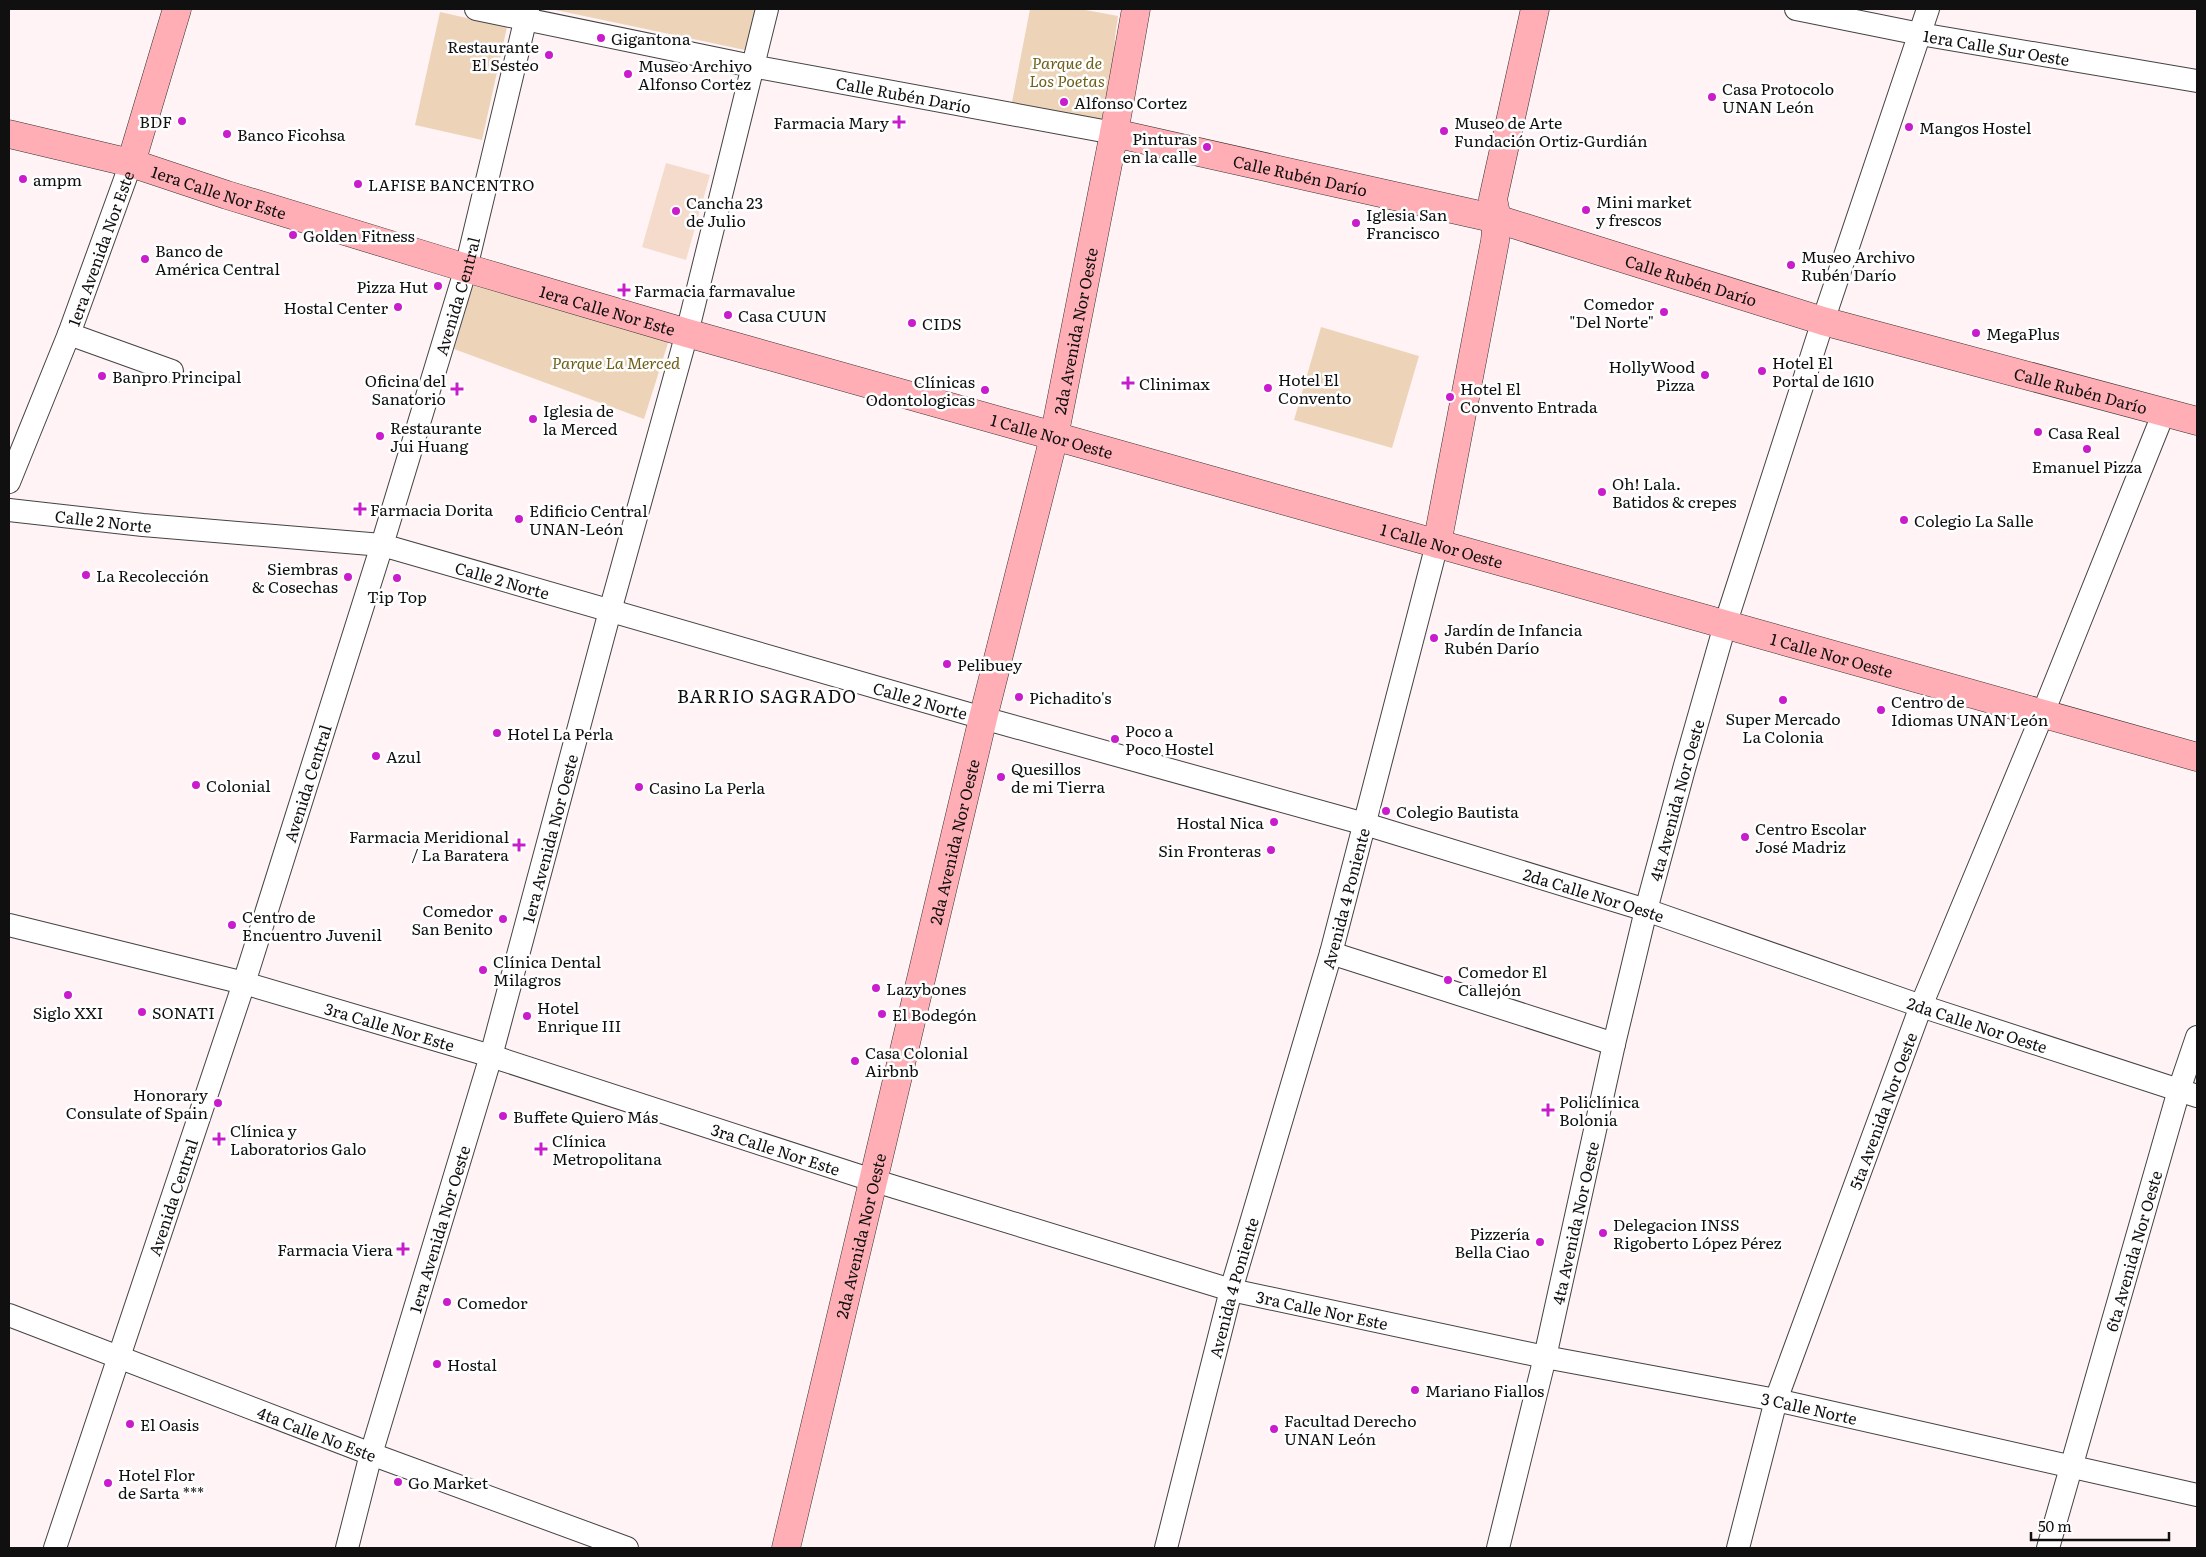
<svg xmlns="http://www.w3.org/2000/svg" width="2206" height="1557" font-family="Literata,serif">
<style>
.green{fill:#edd4b9}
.pitch{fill:#f4dbcb}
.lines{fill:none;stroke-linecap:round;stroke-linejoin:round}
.street-casing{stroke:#434343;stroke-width:24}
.secondary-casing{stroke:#323232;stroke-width:29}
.street{stroke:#fff;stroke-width:22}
.secondary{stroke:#ffaeb5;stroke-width:28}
.poi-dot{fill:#c91ccc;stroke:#fff;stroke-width:2}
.labels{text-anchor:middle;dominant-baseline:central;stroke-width:5;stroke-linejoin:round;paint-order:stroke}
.poi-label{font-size:16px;fill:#101010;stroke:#fff;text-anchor:start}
.street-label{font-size:16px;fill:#101010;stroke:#fff}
.park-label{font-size:16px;font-style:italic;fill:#6e5f1a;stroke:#fff}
.neighbourhood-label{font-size:18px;letter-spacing:1px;fill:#101010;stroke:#fff}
</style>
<rect width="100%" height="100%" fill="#fff3f5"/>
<g class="green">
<polygon points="551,9 756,9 745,50"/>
<polygon points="1030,9 1080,9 1118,16 1115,37 1111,123 1011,107"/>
<polygon points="440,12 507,27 482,140 415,125"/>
<polygon points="477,283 665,332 668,343 644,419 454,349 472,287"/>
<polygon points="1321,327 1419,356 1392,448 1294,420"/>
</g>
<polygon class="pitch" points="666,163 710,175 686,260 642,247"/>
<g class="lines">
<defs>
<g id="street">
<path id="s1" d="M476,9L752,66L1114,133"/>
<path id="s2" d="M1796,9L1920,34L2197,81"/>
<polyline points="69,334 172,371"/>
<path id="s3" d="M9,482L69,334L131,163"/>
<path id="s4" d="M9,510L143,525L382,545L983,718L1365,824L1646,910L1921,1006L2197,1096"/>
<path id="s5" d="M9,925L244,983L491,1056L872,1180L1231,1290L1545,1357L1776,1400L2197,1495"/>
<polyline points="1331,953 1614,1044"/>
<path id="s6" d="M9,1315L371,1454L627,1548"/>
<path id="s7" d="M55,1548L244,983L382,545L466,268L528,9"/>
<path id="s8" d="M347,1548L371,1454L491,1056L610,611L687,333L767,9"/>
<path id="s9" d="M1166,1548L1231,1290L1331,953L1437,544"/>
<path id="s10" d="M1498,1548L1545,1357L1614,1044L1646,910L1684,769L1725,625L1823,321L1928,9"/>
<path id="s11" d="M1738,1548L1776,1400L1921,1006L2043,713L2164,412"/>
<path id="s12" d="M2048,1548L2179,1090L2197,1037"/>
</g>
<g id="secondary">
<path id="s13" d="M1114,133L1497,219L1823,321L2197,421"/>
<path id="s14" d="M9,134L131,163L227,195L466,268L687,333L2197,757"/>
<polyline points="131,163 177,9"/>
<polyline points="1437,544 1495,241 1497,219 1493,199 1535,9"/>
<path id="s15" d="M786,1548L983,718L1054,437L1114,133L1136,9"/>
</g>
</defs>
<use href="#street" class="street-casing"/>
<use href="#secondary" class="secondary-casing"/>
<use href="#street" class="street"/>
<use href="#secondary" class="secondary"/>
</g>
<g class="poi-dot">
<circle cx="601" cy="38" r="5"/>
<circle cx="549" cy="55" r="5"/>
<circle cx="628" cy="74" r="5"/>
<circle cx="1712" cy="97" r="5"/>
<circle cx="1064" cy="102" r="5"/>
<circle cx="182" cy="121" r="5"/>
<path d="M896.5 114.5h5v5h5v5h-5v5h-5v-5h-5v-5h5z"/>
<circle cx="1909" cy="127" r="5"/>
<circle cx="1444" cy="131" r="5"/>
<circle cx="227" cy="134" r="5"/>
<circle cx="1207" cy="147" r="5"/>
<circle cx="23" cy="179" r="5"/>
<circle cx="358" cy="184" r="5"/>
<circle cx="1586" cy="210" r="5"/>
<circle cx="676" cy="211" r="5"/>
<circle cx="1356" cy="223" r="5"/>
<circle cx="293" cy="235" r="5"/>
<circle cx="145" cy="259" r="5"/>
<circle cx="1791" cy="265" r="5"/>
<circle cx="438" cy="286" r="5"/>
<path d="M621.5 282.5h5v5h5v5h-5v5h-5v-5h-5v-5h5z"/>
<circle cx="398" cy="307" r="5"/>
<circle cx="1664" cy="312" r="5"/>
<circle cx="728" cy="315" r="5"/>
<circle cx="912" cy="323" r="5"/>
<circle cx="1976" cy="333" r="5"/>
<circle cx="1762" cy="371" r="5"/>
<circle cx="1705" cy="375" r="5"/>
<circle cx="102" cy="376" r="5"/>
<path d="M1125.5 375.5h5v5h5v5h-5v5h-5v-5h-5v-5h5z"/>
<circle cx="1268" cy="388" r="5"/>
<path d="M454.5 381.5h5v5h5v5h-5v5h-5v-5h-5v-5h5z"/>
<circle cx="985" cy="390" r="5"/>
<circle cx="1450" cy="397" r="5"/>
<circle cx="533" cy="419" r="5"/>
<circle cx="2038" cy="432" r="5"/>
<circle cx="380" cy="436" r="5"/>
<circle cx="2087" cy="449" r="5"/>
<circle cx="1602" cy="492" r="5"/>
<path d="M357.5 501.5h5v5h5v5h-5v5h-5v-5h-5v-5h5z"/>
<circle cx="519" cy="519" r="5"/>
<circle cx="1904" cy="520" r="5"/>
<circle cx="86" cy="575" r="5"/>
<circle cx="348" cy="577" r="5"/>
<circle cx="397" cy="578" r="5"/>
<circle cx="1434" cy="638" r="5"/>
<circle cx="947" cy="664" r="5"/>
<circle cx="1019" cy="697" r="5"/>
<circle cx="1783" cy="700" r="5"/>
<circle cx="1881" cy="710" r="5"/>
<circle cx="497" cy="733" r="5"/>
<circle cx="1115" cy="739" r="5"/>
<circle cx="376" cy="756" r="5"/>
<circle cx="1001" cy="777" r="5"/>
<circle cx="196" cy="785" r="5"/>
<circle cx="639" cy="787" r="5"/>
<circle cx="1386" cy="811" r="5"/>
<circle cx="1274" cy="822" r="5"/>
<circle cx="1745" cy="837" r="5"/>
<path d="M516.5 837.5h5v5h5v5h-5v5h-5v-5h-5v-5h5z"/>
<circle cx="1271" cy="850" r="5"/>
<circle cx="503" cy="919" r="5"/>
<circle cx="232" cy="925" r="5"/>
<circle cx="483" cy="970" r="5"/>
<circle cx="1448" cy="980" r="5"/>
<circle cx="876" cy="988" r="5"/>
<circle cx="68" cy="995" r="5"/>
<circle cx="142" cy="1012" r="5"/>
<circle cx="882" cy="1014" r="5"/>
<circle cx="527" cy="1016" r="5"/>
<circle cx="855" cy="1061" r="5"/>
<circle cx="218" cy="1103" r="5"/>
<path d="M1545.5 1102.5h5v5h5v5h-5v5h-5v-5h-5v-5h5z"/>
<circle cx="503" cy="1116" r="5"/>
<path d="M216.5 1131.5h5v5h5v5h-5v5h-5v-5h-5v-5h5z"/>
<path d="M538.5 1141.5h5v5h5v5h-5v5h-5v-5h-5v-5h5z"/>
<circle cx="1603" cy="1233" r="5"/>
<circle cx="1540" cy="1242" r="5"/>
<path d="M400.5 1241.5h5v5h5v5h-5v5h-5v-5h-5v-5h5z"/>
<circle cx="447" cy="1302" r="5"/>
<circle cx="437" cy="1364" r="5"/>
<circle cx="1415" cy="1390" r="5"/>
<circle cx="130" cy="1424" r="5"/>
<circle cx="1274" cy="1429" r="5"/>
<circle cx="398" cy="1482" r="5"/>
<circle cx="108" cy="1483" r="5"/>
</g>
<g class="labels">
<g class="poi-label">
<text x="611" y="38">Gigantona</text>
<text x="539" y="46" text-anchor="end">Restaurante<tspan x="539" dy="18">El Sesteo</tspan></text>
<text x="638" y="65">Museo Archivo<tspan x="638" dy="18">Alfonso Cortez</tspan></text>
<text x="1722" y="88">Casa Protocolo<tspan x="1722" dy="18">UNAN León</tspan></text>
<text x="1074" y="102">Alfonso Cortez</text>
<text x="172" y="121" text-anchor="end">BDF</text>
<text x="889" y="122" text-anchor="end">Farmacia Mary</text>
<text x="1454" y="122">Museo de Arte<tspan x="1454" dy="18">Fundación Ortiz-Gurdián</tspan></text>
<text x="1919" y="127">Mangos Hostel</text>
<text x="237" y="134">Banco Ficohsa</text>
<text x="1197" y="138" text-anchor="end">Pinturas<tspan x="1197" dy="18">en la calle</tspan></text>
<text x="33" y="179">ampm</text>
<text x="368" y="184">LAFISE BANCENTRO</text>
<text x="1596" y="201">Mini market<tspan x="1596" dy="18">y frescos</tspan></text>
<text x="686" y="202">Cancha 23<tspan x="686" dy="18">de Julio</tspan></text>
<text x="1366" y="214">Iglesia San<tspan x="1366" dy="18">Francisco</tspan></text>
<text x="303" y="235">Golden Fitness</text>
<text x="155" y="250">Banco de<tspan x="155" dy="18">América Central</tspan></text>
<text x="1801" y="256">Museo Archivo<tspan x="1801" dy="18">Rubén Darío</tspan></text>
<text x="428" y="286" text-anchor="end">Pizza Hut</text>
<text x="634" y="290">Farmacia farmavalue</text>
<text x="1654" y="303" text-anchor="end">Comedor<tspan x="1654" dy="18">"Del Norte"</tspan></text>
<text x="388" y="307" text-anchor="end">Hostal Center</text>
<text x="738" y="315">Casa CUUN</text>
<text x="922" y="323">CIDS</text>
<text x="1986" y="333">MegaPlus</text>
<text x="1772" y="362">Hotel El<tspan x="1772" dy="18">Portal de 1610</tspan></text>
<text x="1695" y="366" text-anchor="end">HollyWood<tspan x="1695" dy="18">Pizza</tspan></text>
<text x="112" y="376">Banpro Principal</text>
<text x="1278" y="379">Hotel El<tspan x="1278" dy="18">Convento</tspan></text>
<text x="446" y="380" text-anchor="end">Oficina del<tspan x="446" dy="18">Sanatorio</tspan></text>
<text x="975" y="381" text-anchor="end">Clínicas<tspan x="975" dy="18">Odontologicas</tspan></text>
<text x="1139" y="383">Clinimax</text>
<text x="1460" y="388">Hotel El<tspan x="1460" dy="18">Convento Entrada</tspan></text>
<text x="543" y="410">Iglesia de<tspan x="543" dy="18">la Merced</tspan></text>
<text x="390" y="427">Restaurante<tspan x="390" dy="18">Jui Huang</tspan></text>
<text x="2048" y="432">Casa Real</text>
<text x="2087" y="466" text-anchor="middle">Emanuel Pizza</text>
<text x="1612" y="483">Oh! Lala.<tspan x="1612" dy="18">Batidos &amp; crepes</tspan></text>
<text x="370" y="509">Farmacia Dorita</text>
<text x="529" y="510">Edificio Central<tspan x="529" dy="18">UNAN-León</tspan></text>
<text x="1914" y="520">Colegio La Salle</text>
<text x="338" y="568" text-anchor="end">Siembras<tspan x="338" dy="18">&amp; Cosechas</tspan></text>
<text x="96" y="575">La Recolección</text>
<text x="397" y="596" text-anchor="middle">Tip Top</text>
<text x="1444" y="629">Jardín de Infancia<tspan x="1444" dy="18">Rubén Darío</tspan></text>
<text x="957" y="664">Pelibuey</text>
<text x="1029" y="697">Pichadito's</text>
<text x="1891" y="701">Centro de<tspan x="1891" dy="18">Idiomas UNAN León</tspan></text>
<text x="1783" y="718" text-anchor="middle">Super Mercado<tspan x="1783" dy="18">La Colonia</tspan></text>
<text x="1125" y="730">Poco a<tspan x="1125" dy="18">Poco Hostel</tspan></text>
<text x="507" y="733">Hotel La Perla</text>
<text x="386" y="756">Azul</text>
<text x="1011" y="768">Quesillos<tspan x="1011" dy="18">de mi Tierra</tspan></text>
<text x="206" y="785">Colonial</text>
<text x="649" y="787">Casino La Perla</text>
<text x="1396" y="811">Colegio Bautista</text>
<text x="1264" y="822" text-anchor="end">Hostal Nica</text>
<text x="1755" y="828">Centro Escolar<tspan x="1755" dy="18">José Madriz</tspan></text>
<text x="509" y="836" text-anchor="end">Farmacia Meridional<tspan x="509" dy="18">/ La Baratera</tspan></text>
<text x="1261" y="850" text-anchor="end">Sin Fronteras</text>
<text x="493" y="910" text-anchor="end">Comedor<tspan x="493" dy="18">San Benito</tspan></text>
<text x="242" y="916">Centro de<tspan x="242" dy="18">Encuentro Juvenil</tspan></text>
<text x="493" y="961">Clínica Dental<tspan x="493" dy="18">Milagros</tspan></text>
<text x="1458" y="971">Comedor El<tspan x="1458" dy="18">Callejón</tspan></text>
<text x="886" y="988">Lazybones</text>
<text x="537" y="1007">Hotel<tspan x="537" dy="18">Enrique III</tspan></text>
<text x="68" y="1012" text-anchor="middle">Siglo XXI</text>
<text x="152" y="1012">SONATI</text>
<text x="892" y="1014">El Bodegón</text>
<text x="865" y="1052">Casa Colonial<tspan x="865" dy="18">Airbnb</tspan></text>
<text x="208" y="1094" text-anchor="end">Honorary<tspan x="208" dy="18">Consulate of Spain</tspan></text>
<text x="1559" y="1101">Policlínica<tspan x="1559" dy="18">Bolonia</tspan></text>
<text x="513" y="1116">Buffete Quiero Más</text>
<text x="230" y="1130">Clínica y<tspan x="230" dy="18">Laboratorios Galo</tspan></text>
<text x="552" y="1140">Clínica<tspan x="552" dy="18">Metropolitana</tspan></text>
<text x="1613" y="1224">Delegacion INSS<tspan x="1613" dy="18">Rigoberto López Pérez</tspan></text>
<text x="1530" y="1233" text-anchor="end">Pizzería<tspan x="1530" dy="18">Bella Ciao</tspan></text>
<text x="393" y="1249" text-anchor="end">Farmacia Viera</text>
<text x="457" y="1302">Comedor</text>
<text x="447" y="1364">Hostal</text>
<text x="1425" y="1390">Mariano Fiallos</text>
<text x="1284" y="1420">Facultad Derecho<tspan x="1284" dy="18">UNAN León</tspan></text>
<text x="140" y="1424">El Oasis</text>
<text x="118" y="1474">Hotel Flor<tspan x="118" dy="18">de Sarta ***</tspan></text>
<text x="408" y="1482">Go Market</text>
</g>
<g class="street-label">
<text stroke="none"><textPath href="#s2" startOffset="204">1era Calle Sur Oeste</textPath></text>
<text stroke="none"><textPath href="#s1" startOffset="436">Calle Rubén Darío</textPath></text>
<text stroke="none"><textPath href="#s13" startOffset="191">Calle Rubén Darío</textPath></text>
<text stroke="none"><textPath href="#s14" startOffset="218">1era Calle Nor Este</textPath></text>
<text stroke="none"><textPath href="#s3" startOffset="251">1era Avenida Nor Este</textPath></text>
<text stroke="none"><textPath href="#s13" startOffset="596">Calle Rubén Darío</textPath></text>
<text stroke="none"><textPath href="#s7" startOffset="1315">Avenida Central</textPath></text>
<text stroke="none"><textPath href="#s14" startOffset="624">1era Calle Nor Este</textPath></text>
<text stroke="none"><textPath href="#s15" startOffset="1251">2da Avenida Nor Oeste</textPath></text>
<text stroke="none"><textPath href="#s13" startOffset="1001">Calle Rubén Darío</textPath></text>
<text stroke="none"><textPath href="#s14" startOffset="1086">1 Calle Nor Oeste</textPath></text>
<text stroke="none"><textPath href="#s4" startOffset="95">Calle 2 Norte</textPath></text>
<text stroke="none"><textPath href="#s14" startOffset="1491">1 Calle Nor Oeste</textPath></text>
<text stroke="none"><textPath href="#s4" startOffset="500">Calle 2 Norte</textPath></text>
<text stroke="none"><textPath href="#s14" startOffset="1896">1 Calle Nor Oeste</textPath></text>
<text stroke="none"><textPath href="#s4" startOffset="935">Calle 2 Norte</textPath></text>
<text stroke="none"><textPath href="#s7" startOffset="805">Avenida Central</textPath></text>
<text stroke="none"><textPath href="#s10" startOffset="769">4ta Avenida Nor Oeste</textPath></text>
<text stroke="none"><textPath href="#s8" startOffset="738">1era Avenida Nor Oeste</textPath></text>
<text stroke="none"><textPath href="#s15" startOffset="726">2da Avenida Nor Oeste</textPath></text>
<text stroke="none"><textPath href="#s4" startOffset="1636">2da Calle Nor Oeste</textPath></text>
<text stroke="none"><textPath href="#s9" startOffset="674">Avenida 4 Poniente</textPath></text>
<text stroke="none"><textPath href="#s4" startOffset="2041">2da Calle Nor Oeste</textPath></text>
<text stroke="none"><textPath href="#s5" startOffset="394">3ra Calle Nor Este</textPath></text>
<text stroke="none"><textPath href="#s11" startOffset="461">5ta Avenida Nor Oeste</textPath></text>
<text stroke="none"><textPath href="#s5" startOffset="799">3ra Calle Nor Este</textPath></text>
<text stroke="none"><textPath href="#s7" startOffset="370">Avenida Central</textPath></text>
<text stroke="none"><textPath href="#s10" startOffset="334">4ta Avenida Nor Oeste</textPath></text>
<text stroke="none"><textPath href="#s8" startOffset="332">1era Avenida Nor Oeste</textPath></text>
<text stroke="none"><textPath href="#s15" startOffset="321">2da Avenida Nor Oeste</textPath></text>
<text stroke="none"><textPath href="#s12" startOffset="309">6ta Avenida Nor Oeste</textPath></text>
<text stroke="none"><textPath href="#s9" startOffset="269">Avenida 4 Poniente</textPath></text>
<text stroke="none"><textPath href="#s5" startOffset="1369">3ra Calle Nor Este</textPath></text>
<text stroke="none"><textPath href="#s5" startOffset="1866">3 Calle Norte</textPath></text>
<text stroke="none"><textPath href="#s6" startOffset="330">4ta Calle No Este</textPath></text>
</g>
<g class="park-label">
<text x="1067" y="62">Parque de<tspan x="1067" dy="18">Los Poetas</tspan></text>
<text x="616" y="362">Parque La Merced</text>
</g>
<g class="neighbourhood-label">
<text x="767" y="695">BARRIO SAGRADO</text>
</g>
</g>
<rect width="2206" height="1557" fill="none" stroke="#101010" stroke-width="20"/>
<path d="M2031 1532v8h138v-8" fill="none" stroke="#101010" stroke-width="2.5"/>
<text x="2038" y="1532" font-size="15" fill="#101010" stroke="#ffffff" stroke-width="4" paint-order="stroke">50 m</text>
</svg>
